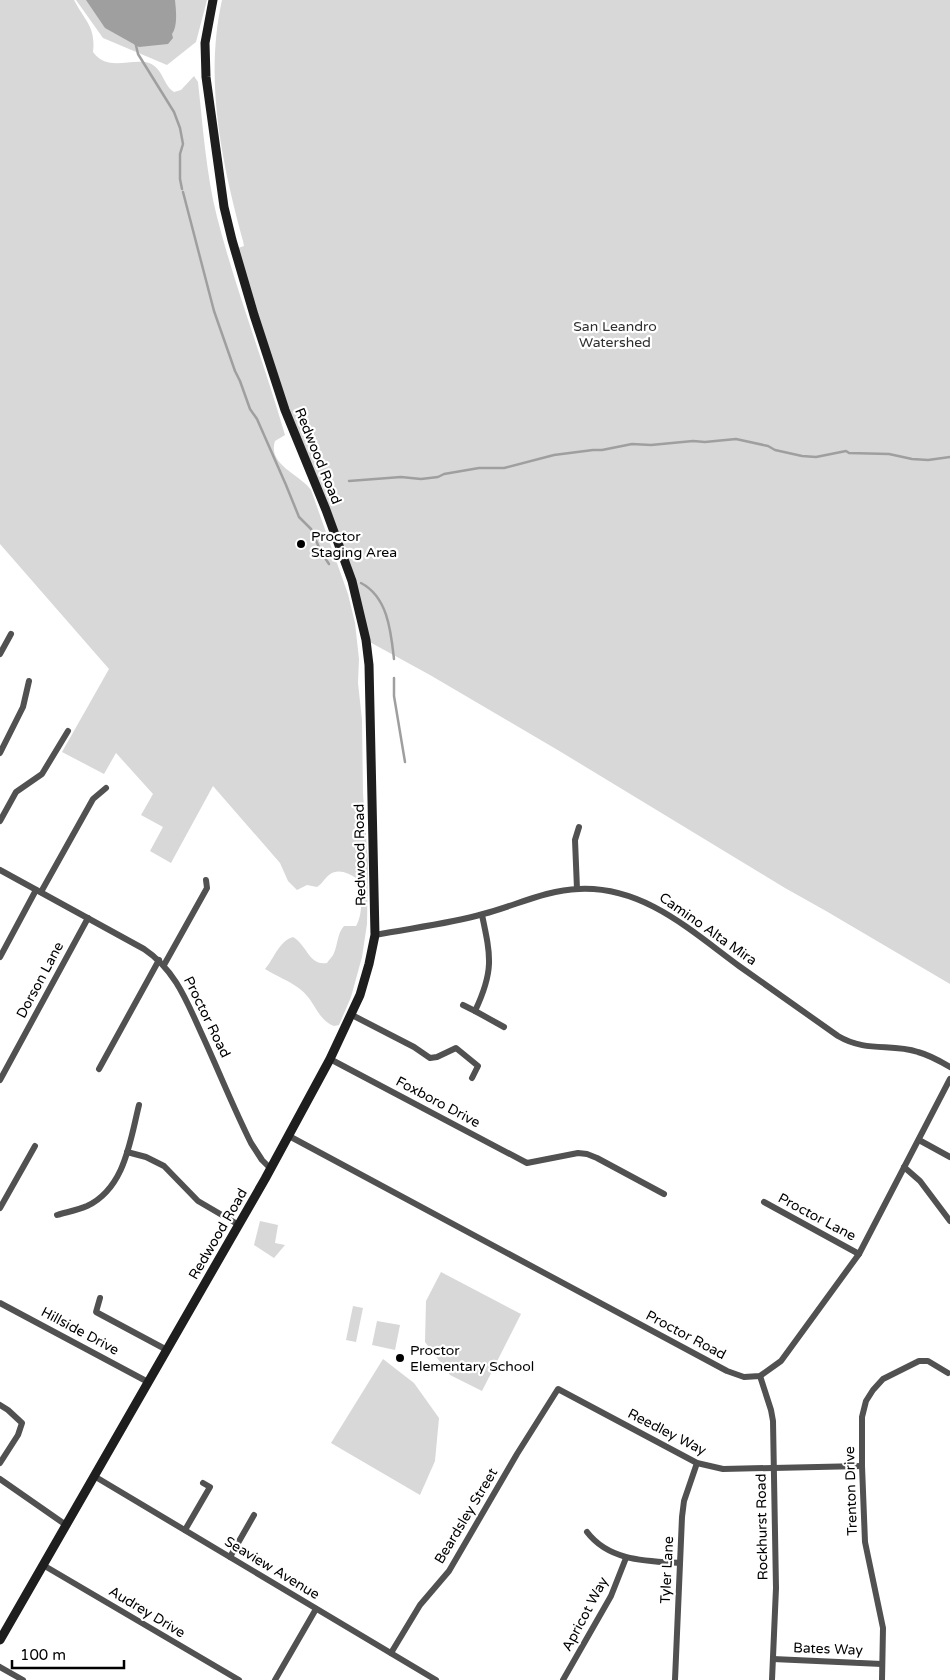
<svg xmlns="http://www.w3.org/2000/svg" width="950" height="1680" font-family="'Varela Round',sans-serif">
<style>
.green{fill:#d8d8d8}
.water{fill:#9f9f9f}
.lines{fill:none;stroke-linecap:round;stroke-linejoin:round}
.stream{stroke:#9f9f9f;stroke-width:2.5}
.street{stroke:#515151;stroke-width:6}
.secondary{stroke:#1e1e1e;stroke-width:9}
.poi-dot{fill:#000;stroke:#fff;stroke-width:2}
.labels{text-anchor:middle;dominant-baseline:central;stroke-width:4.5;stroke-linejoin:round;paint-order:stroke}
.park-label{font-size:14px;fill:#2f2f2f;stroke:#fff}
.street-label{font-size:14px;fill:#000;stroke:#fff}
.poi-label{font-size:14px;fill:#000;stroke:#fff;text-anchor:start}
</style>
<rect width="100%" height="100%" fill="#fff"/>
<g class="green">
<path d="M0,0H74C85,21 96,27 93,52C107,72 130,58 149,63C163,68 163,85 174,92L181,90L194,76L198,82C203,127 206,173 217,217C236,291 264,362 285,435L275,441C267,465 301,475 311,490L348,594L355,623L359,659L358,683L362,720L363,793L368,863L367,924L362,957L351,997L339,1025L334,1026C317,1020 315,1000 300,989C290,981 276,976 265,969C274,959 279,941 293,937C307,945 309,966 327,963C329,960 333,956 334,953C338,944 337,934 344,926H356C363,914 363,891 356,878C348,873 338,868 329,875C324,879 322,884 317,887L307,885L297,890L288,881L280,863L213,786L171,863L150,851L163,827L141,815L153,794L116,753L104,774L62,752L109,669L0,544Z"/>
<polygon points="76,0 207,0 196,42 167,65 103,38"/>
<path d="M222,0H950V984L826,911L785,888L561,752L430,675L366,640L352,581L285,410L235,249L244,246L243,241C222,163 204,81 222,0Z"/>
<polygon points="260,1221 278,1225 275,1243 285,1245 274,1258 254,1245"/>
<polygon points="441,1272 521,1314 482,1391 450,1375 425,1342 426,1301"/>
<polygon points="353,1306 363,1308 356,1342 346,1340"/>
<polygon points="377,1321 400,1325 395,1350 372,1345"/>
<polygon points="383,1359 414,1383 439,1418 435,1461 420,1495 331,1443"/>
</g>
<path class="water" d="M86,0H175C176,10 178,26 172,34L173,38L168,44L139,47L105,28Z"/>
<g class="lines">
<g class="stream">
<polyline points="135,41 138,54 174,112 180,128 183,144 180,154 180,179 182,189"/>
<polyline points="183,192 214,311 235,371 240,381 250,409 257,419 286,485 299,517 311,529 321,552 329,564"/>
<polyline points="349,481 401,477 421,479 438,477 444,474 479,468 504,468 554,455 593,450 602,450 632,444 651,445 693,441 705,442 736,439 768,446 775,450 802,456 816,457 846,451 849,453 889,454 912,459 928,460 950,457"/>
<path d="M361,583C388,597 391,632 394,659"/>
<polyline points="394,678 394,696 405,762"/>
</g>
<g class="street">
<polyline points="0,654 11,634"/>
<polyline points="0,753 23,707 29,681"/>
<polyline points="0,821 16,792 42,774 68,731"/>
<path d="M0,870L144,949C177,971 188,1005 204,1039C220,1074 234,1109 251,1143L262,1160L271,1169"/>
<polyline points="577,889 575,840 579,827"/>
<polyline points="41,892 93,799 106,788"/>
<path d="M482,915C491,957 494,971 475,1011L504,1027"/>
<path d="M375,935C411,928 448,924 483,914C515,906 545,890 579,889C643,886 690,930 739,966C772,989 805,1013 838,1036C867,1053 890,1043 918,1052C929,1055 940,1061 950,1067"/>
<polyline points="0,957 36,890"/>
<polyline points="164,965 207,888 206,880"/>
<polyline points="463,1005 475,1011"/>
<polyline points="352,1015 414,1047 430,1058 437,1057 456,1048 478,1066 472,1078"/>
<polyline points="330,1059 527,1163 578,1153 587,1154 597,1158 664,1194"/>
<polyline points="99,1069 159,960"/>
<polyline points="0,1080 88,918"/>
<polyline points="289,1136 727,1371 744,1377 760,1376 781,1361 859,1254 950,1079"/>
<polyline points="919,1140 950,1157"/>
<polyline points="127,1152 146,1157 164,1166 198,1201 239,1225"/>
<polyline points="904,1167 920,1181 950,1221"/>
<polyline points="764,1202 859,1254"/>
<polyline points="0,1208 35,1146"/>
<path d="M57,1215C67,1212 78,1210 87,1206C125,1188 130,1141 139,1105"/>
<polyline points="100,1298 96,1312 167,1350"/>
<polyline points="0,1303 148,1382"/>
<polyline points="760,1376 771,1410 773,1421 776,1588 772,1680"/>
<polyline points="0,1405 8,1410 22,1423 18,1435 0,1463"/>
<polyline points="94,1476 436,1680"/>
<polyline points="0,1479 66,1525"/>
<polyline points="185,1530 210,1487 203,1483"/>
<path d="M587,1532C609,1561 646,1561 680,1563"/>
<polyline points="230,1557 254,1515"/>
<polyline points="43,1565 239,1680"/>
<polyline points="391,1653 420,1605 449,1571 517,1454 558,1389 697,1463 723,1469 862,1466"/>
<polyline points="773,1659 882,1664"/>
<polyline points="0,1667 23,1680"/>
<polyline points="275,1680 316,1609"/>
<polyline points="563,1680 611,1596 626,1558"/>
<polyline points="675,1680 682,1517 684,1501 697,1463"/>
<polyline points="882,1680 883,1628 865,1542 862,1466 862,1417 866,1401 873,1390 883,1379 919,1361 928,1361 948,1373"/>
</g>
<polyline class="secondary" points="0,1640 265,1179 330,1059 360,995 369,964 375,935 369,665 366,640 352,581 326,510 285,410 254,315 232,240 224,207 206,77 205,43 213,0"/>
</g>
<g class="poi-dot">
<circle cx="301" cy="544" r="5"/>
<circle cx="400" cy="1358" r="5"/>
</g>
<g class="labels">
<g class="park-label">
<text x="615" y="326">San Leandro<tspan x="615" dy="16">Watershed</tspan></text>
</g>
<g class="street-label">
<text transform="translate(318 456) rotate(68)">Redwood Road</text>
<text transform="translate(360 855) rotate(-91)">Redwood Road</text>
<text transform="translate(708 929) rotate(35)">Camino Alta Mira</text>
<text transform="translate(40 980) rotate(-62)">Dorson Lane</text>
<text transform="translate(207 1017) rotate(64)">Proctor Road</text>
<text transform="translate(438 1102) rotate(28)">Foxboro Drive</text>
<text transform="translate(817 1217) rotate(28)">Proctor Lane</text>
<text transform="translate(218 1234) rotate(-60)">Redwood Road</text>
<text transform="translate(80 1331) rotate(28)">Hillside Drive</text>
<text transform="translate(686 1335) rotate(28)">Proctor Road</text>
<text transform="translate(667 1432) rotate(27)">Reedley Way</text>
<text transform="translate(851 1491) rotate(-92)">Trenton Drive</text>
<text transform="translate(466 1516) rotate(-59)">Beardsley Street</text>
<text transform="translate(762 1527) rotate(-91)">Rockhurst Road</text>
<text transform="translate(272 1568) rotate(31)">Seaview Avenue</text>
<text transform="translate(667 1570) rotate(-87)">Tyler Lane</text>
<text transform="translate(147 1612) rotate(31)">Audrey Drive</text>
<text transform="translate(585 1614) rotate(-62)">Apricot Way</text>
<text transform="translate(828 1649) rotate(2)">Bates Way</text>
</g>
<g class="poi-label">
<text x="311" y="536">Proctor<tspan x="311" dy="16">Staging Area</tspan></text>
<text x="410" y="1350">Proctor<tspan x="410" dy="16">Elementary School</tspan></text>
</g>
</g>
<path d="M12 1660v8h112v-8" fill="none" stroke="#000000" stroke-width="2.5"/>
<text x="20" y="1660" font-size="15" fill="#000000" stroke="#ffffff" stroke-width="4" paint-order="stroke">100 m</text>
</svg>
